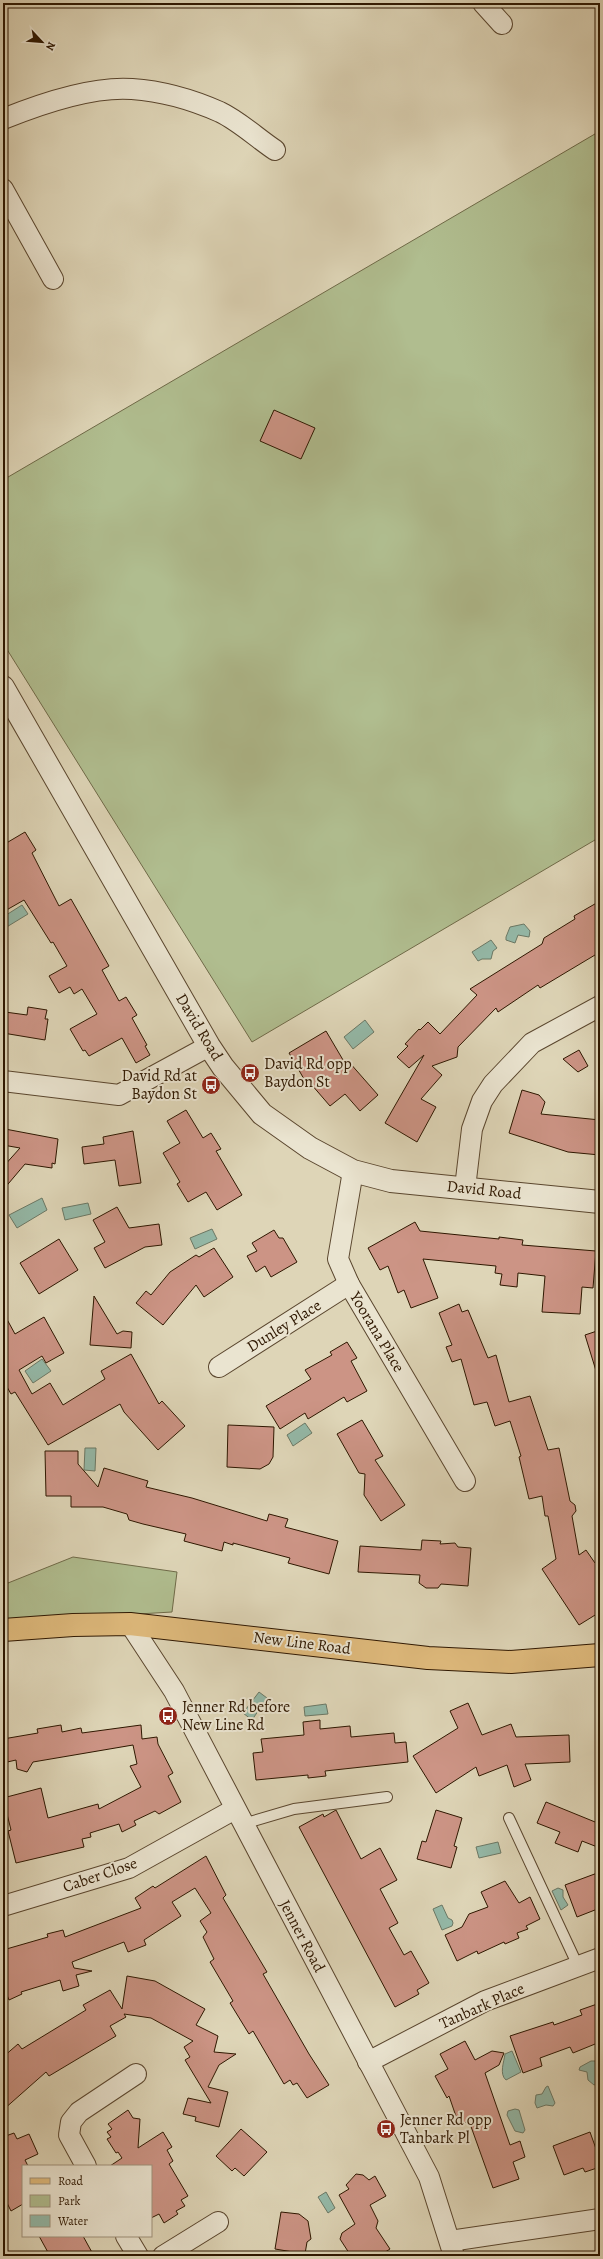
<svg xmlns="http://www.w3.org/2000/svg" width="603" height="2259" font-family="Alegreya,serif">
<style>
.green{fill:#b0bd8f;stroke:#6f6a48}
.water{fill:#94b9a8;stroke:#6b7865}
.building{fill:#cc9485;stroke:#2e1700}
.lines{fill:none;stroke-linecap:round;stroke-linejoin:round}
.service-casing{stroke:#5a462e;stroke-width:12}
.minor-casing{stroke:#5a462e;stroke-width:22}
.tertiary-casing{stroke:#5a462e;stroke-width:24}
.primary-casing{stroke:#2e1700;stroke-width:24}
.service{stroke:#eae4d0;stroke-width:10}
.minor{stroke:#eae4d0;stroke-width:20}
.tertiary{stroke:#eae4d0;stroke-width:22}
.primary{stroke:#dfba7c;stroke-width:22}
.labels{text-anchor:middle;dominant-baseline:central;stroke-width:4;stroke-linejoin:round;paint-order:stroke}
.street-label{font-size:16px;fill:#2e1700;stroke:#eae4d0}
.poi-label{font-size:16px;fill:#2e1700;stroke:#eae4d0;text-anchor:start}
</style>
<rect width="100%" height="100%" fill="#ded5b7"/>
<filter id="stains"><feTurbulence type="fractalNoise" baseFrequency=".005" numOctaves="4"/><feColorMatrix values="0 0 0 0 .2 0 0 0 0 .09 0 0 0 0 .02 0 0 0 .5 -.17"/></filter>
<radialGradient id="worn" r=".72"><stop offset=".6" stop-color="#630" stop-opacity="0"/><stop offset="1" stop-color="#630" stop-opacity=".3"/></radialGradient>
<g class="green">
<polygon points="600,131 600,837 252,1042 3,643 3,480"/>
<polygon points="73,1557 177,1572 172,1612 3,1622 3,1585"/>
</g>
<g class="water">
<polygon points="22,905 28,914 5,928 3,917"/>
<polygon points="524,924 530,931 529,937 518,935 515,943 506,940 506,937 510,927"/>
<polygon points="491,940 497,948 493,951 491,959 482,959 478,961 472,952"/>
<polygon points="365,1020 374,1032 353,1049 344,1037"/>
<polygon points="42,1198 47,1210 17,1228 9,1215"/>
<polygon points="88,1203 91,1214 65,1220 62,1208"/>
<polygon points="212,1229 217,1239 195,1249 190,1238"/>
<polygon points="42,1359 51,1371 33,1383 25,1371"/>
<polygon points="305,1423 312,1433 293,1446 287,1435"/>
<polygon points="85,1448 96,1448 95,1471 84,1470"/>
<polygon points="259,1692 267,1698 252,1720 243,1713"/>
<polygon points="326,1704 328,1714 305,1716 304,1707"/>
<polygon points="498,1842 501,1853 479,1858 476,1847"/>
<polygon points="558,1888 563,1890 563,1897 568,1905 561,1910 552,1891"/>
<polygon points="442,1905 448,1918 452,1920 453,1923 452,1926 442,1930 433,1909"/>
<path d="M512,2051L521,2072L506,2080C499,2074 504,2062 505,2054Z"/>
<polygon points="591,2061 595,2061 598,2065 600,2083 594,2085 588,2080 587,2072 579,2070 580,2067"/>
<polygon points="548,2086 555,2103 553,2106 546,2105 537,2108 535,2103 536,2095 542,2094 546,2087"/>
<polygon points="515,2109 519,2110 525,2130 523,2133 515,2131 507,2115 508,2111"/>
<polygon points="326,2192 335,2208 328,2213 318,2197"/>
</g>
<g class="building">
<polygon points="274,410 315,428 301,459 260,441"/>
<polygon points="25,832 36,850 32,853 59,906 71,899 109,966 102,970 119,1001 126,997 137,1015 132,1018 147,1045 145,1046 150,1055 136,1063 122,1038 89,1056 85,1050 83,1051 70,1029 97,1014 82,989 74,994 70,987 59,993 49,976 67,966 53,942 51,943 24,900 3,912 3,845"/>
<polygon points="600,901 600,952 540,988 538,985 498,1012 496,1008 458,1047 457,1057 432,1066 442,1075 421,1099 436,1107 417,1142 385,1123 424,1055 409,1068 397,1057 408,1046 405,1044 419,1029 420,1030 428,1022 440,1034 477,995 470,989 542,944 544,938 575,919 574,916"/>
<polygon points="28,1007 47,1010 45,1019 48,1019 45,1040 3,1033 5,1012 27,1015"/>
<polygon points="326,1031 346,1065 349,1062 378,1095 360,1111 345,1094 330,1106 311,1084 308,1086 289,1053"/>
<polygon points="579,1050 588,1066 578,1072 563,1059"/>
<polygon points="522,1090 539,1095 545,1102 541,1114 600,1120 600,1155 568,1152 509,1133"/>
<polygon points="186,1110 203,1138 211,1133 221,1149 216,1151 242,1195 217,1210 206,1192 188,1202 177,1184 180,1182 163,1153 180,1143 167,1121"/>
<polygon points="5,1129 58,1139 55,1164 52,1163 52,1168 25,1164 3,1190 3,1167 20,1148 3,1145"/>
<polygon points="133,1131 141,1183 119,1186 115,1160 84,1164 82,1147 104,1144 103,1137"/>
<polygon points="117,1207 129,1228 159,1224 162,1245 145,1247 105,1268 94,1248 105,1242 93,1220"/>
<polygon points="415,1222 420,1231 499,1239 499,1237 523,1240 522,1245 596,1251 593,1288 582,1287 580,1314 542,1312 545,1276 518,1273 517,1287 500,1285 502,1274 495,1273 496,1266 423,1259 438,1298 411,1308 404,1290 398,1293 388,1266 380,1270 368,1248"/>
<polygon points="274,1230 279,1238 283,1238 297,1262 271,1277 265,1266 256,1272 247,1256 257,1251 252,1243"/>
<polygon points="59,1239 78,1270 39,1294 20,1263"/>
<polygon points="214,1248 233,1277 204,1297 196,1285 163,1325 136,1303 146,1291 151,1295 170,1272 196,1255 199,1257"/>
<polygon points="94,1296 117,1334 123,1331 132,1332 131,1348 90,1345"/>
<polygon points="459,1304 462,1312 468,1310 488,1358 496,1355 509,1402 530,1396 548,1450 559,1448 570,1501 575,1505 576,1511 572,1516 579,1555 586,1550 595,1563 600,1560 600,1612 579,1625 542,1569 556,1559 548,1516 545,1516 542,1496 529,1499 519,1457 521,1456 510,1421 495,1426 487,1402 474,1405 461,1359 452,1362 446,1347 452,1345 439,1313"/>
<polygon points="3,1312 15,1334 44,1317 64,1353 46,1363 42,1356 19,1370 32,1394 50,1383 63,1405 105,1379 101,1371 131,1354 159,1404 162,1401 185,1426 158,1450 124,1412 120,1404 48,1445 15,1392 11,1394 3,1380"/>
<polygon points="600,1330 600,1373 597,1374 585,1335"/>
<polygon points="347,1342 357,1358 351,1361 367,1391 347,1402 344,1397 308,1419 305,1413 280,1429 266,1406 311,1379 305,1370 332,1355 330,1352"/>
<polygon points="362,1420 383,1456 375,1460 405,1505 381,1521 364,1495 365,1474 359,1473 337,1434"/>
<polygon points="228,1425 274,1427 273,1457 269,1464 260,1469 227,1467"/>
<polygon points="45,1451 78,1451 78,1464 98,1487 104,1468 148,1481 146,1487 192,1498 267,1521 269,1514 288,1519 285,1527 338,1541 329,1574 288,1563 290,1558 233,1543 233,1545 224,1542 222,1551 184,1541 186,1534 143,1524 129,1520 127,1514 103,1507 71,1507 71,1496 46,1496"/>
<polygon points="422,1540 441,1541 440,1544 455,1543 458,1547 471,1548 468,1586 441,1584 438,1588 426,1588 419,1583 420,1575 358,1572 360,1546 421,1550"/>
<polygon points="468,1703 482,1735 511,1724 516,1737 569,1735 570,1762 525,1764 531,1780 514,1787 507,1765 479,1776 476,1767 436,1793 413,1756 458,1728 450,1711"/>
<polygon points="320,1720 320,1729 350,1726 351,1737 394,1733 395,1743 406,1742 408,1762 325,1771 326,1776 308,1778 308,1775 256,1780 253,1753 263,1752 261,1739 304,1735 303,1722"/>
<polygon points="61,1725 62,1732 81,1728 82,1733 141,1725 142,1739 157,1737 158,1744 173,1773 168,1776 181,1802 159,1814 155,1811 134,1821 136,1825 122,1832 119,1824 90,1833 91,1837 82,1839 84,1847 16,1863 8,1831 11,1830 3,1798 41,1788 48,1818 98,1804 99,1809 141,1787 130,1766 137,1764 133,1745 33,1762 27,1772 17,1769 16,1760 3,1763 3,1739 38,1733 37,1729"/>
<polygon points="546,1802 600,1824 600,1848 582,1841 578,1852 555,1843 560,1832 537,1823"/>
<polygon points="336,1810 361,1859 380,1848 397,1880 380,1889 398,1923 389,1928 404,1955 411,1951 429,1983 417,1990 419,1994 395,2007 299,1827 323,1814 324,1817"/>
<polygon points="436,1810 462,1818 454,1846 457,1847 451,1868 417,1859 422,1841 426,1842"/>
<polygon points="206,1856 226,1895 223,1898 267,1972 263,1974 309,2054 329,2085 307,2098 297,2083 293,2085 290,2080 284,2084 253,2031 249,2034 230,2003 233,2001 210,1962 214,1959 203,1937 207,1932 200,1921 211,1913 195,1888 172,1902 181,1916 144,1940 146,1945 128,1952 124,1942 72,1962 74,1968 92,1971 76,1975 79,1986 63,1991 60,1980 21,1992 22,1994 9,2000 3,1985 3,1950 48,1937 47,1934 63,1930 65,1937 141,1908 135,1898 153,1886 155,1888"/>
<polygon points="600,1872 600,1908 577,1917 565,1885"/>
<polygon points="505,1881 519,1903 530,1897 540,1919 526,1926 528,1929 517,1933 519,1938 505,1944 504,1942 478,1954 477,1951 457,1961 445,1935 462,1927 469,1914 488,1907 481,1892"/>
<polygon points="127,1976 155,1981 205,2009 196,2025 218,2036 214,2052 236,2054 219,2065 208,2087 228,2092 219,2127 195,2121 196,2117 183,2114 188,2098 211,2103 185,2060 190,2057 184,2047 193,2041 151,2018 124,2014 126,2017 110,2026 116,2036 49,2076 46,2072 3,2110 3,2057 18,2044 22,2049 86,2010 83,2005 110,1990 122,2009"/>
<polygon points="600,2003 600,2042 573,2053 570,2047 540,2058 542,2066 523,2073 510,2036 553,2022 554,2025 582,2015 580,2010"/>
<polygon points="465,2041 475,2060 492,2051 504,2053 499,2065 485,2073 510,2145 520,2141 525,2157 513,2162 519,2179 493,2188 469,2121 459,2125 449,2096 447,2098 435,2076 448,2069 440,2054"/>
<polygon points="128,2110 133,2118 140,2119 138,2148 163,2132 172,2147 167,2150 173,2161 169,2164 188,2196 181,2200 185,2206 176,2211 178,2214 164,2223 159,2214 151,2218 151,2166 110,2166 122,2158 118,2152 116,2153 107,2139 111,2137 107,2132 112,2129 108,2124"/>
<polygon points="241,2129 267,2152 244,2176 235,2168 232,2171 216,2156"/>
<polygon points="590,2132 600,2160 600,2167 585,2172 583,2168 564,2175 553,2146"/>
<polygon points="14,2133 17,2139 29,2134 38,2154 25,2160 28,2166 23,2166 23,2204 11,2211 3,2195 3,2137"/>
<polygon points="356,2174 363,2175 369,2180 375,2176 386,2196 370,2205 378,2221 376,2228 390,2249 379,2256 351,2256 340,2239 342,2233 355,2224 339,2195 349,2189 346,2185"/>
<polygon points="281,2212 299,2214 308,2221 311,2239 307,2242 305,2254 275,2249"/>
<polygon points="39,2236 83,2236 94,2256 50,2256"/>
</g>
<g class="lines">
<defs>
<g id="service">
<polyline points="509,1818 578,1966"/>
<polyline points="243,1824 294,1809 387,1797"/>
</g>
<g id="minor">
<polyline points="483,3 502,24"/>
<path d="M3,119C40,104 92,86 132,89C162,91 193,100 220,112C239,121 257,138 275,150"/>
<polyline points="3,189 53,279"/>
<polyline points="3,1081 119,1095 209,1046"/>
<polyline points="353,1171 338,1259 349,1284 465,1481"/>
<polyline points="465,1188 472,1129 482,1101 493,1084 532,1043 600,1006"/>
<polyline points="219,1367 349,1284"/>
<polyline points="130,1624 174,1691 429,2177 454,2256"/>
<polyline points="3,1906 129,1868 235,1809"/>
<polyline points="368,2062 485,2001 600,1958"/>
<polyline points="86,2166 69,2135 71,2122 79,2112 136,2074"/>
<polyline points="126,2236 138,2256"/>
<polyline points="450,2241 600,2219"/>
<polyline points="163,2256 218,2222"/>
</g>
<polyline id="tertiary" points="3,687 209,1046 223,1067 262,1114 310,1148 353,1171 391,1181 600,1202"/>
<polyline id="primary" points="3,1630 73,1625 130,1624 428,1658 511,1662 600,1655"/>
</defs>
<use href="#service" class="service-casing"/>
<use href="#minor" class="minor-casing"/>
<use href="#tertiary" class="tertiary-casing"/>
<use href="#primary" class="primary-casing"/>
<use href="#service" class="service"/>
<use href="#minor" class="minor"/>
<use href="#tertiary" class="tertiary"/>
<use href="#primary" class="primary"/>
</g>
<defs>
<symbol id="bus-disc" viewBox="-11 -11 22 22"><circle r="9.5" fill="#8f2418" stroke="#eae4d0"/><path d="M-5-6H5V4H4V6H2V4H-2V6H-4V4H-5ZM-3.5-4V0h7V-4ZM-3.5 1.2v1.5H-2V1.2ZM2 1.2v1.5H3.5V1.2Z" fill="#fff"/></symbol>
</defs>
<g fill-rule="evenodd">
<use href="#bus-disc" x="239" y="1062" width="22" height="22"/>
<use href="#bus-disc" x="200" y="1074" width="22" height="22"/>
<use href="#bus-disc" x="157" y="1705" width="22" height="22"/>
<use href="#bus-disc" x="375" y="2118" width="22" height="22"/>
</g>
<g class="labels">
<g class="street-label">
<text transform="translate(199 1027) rotate(59)">David Road</text>
<text transform="translate(484 1190) rotate(6)">David Road</text>
<text transform="translate(284 1326) rotate(-32)">Dunley Place</text>
<text transform="translate(377 1332) rotate(59)">Yoorana Place</text>
<text transform="translate(302 1643) rotate(7)">New Line Road</text>
<text transform="translate(100 1875) rotate(-19)">Caber Close</text>
<text transform="translate(302 1936) rotate(62)">Jenner Road</text>
<text transform="translate(482 2006) rotate(-24)">Tanbark Place</text>
</g>
<g class="poi-label">
<text x="264" y="1064">David Rd opp<tspan x="264" dy="18">Baydon St</tspan></text>
<text x="197" y="1076" text-anchor="end">David Rd at<tspan x="197" dy="18">Baydon St</tspan></text>
<text x="182" y="1707">Jenner Rd before<tspan x="182" dy="18">New Line Rd</tspan></text>
<text x="400" y="2120">Jenner Rd opp<tspan x="400" dy="18">Tanbark Pl</tspan></text>
</g>
</g>
<rect width="603" height="2259" fill="none" stroke="#ded5b7" stroke-width="16"/>
<rect x="4" y="4" width="595" height="2251" fill="none" stroke="#2e1700" stroke-width="2"/>
<rect x="8" y="8" width="587" height="2243" fill="none" stroke="#2e1700"/>
<rect x="22" y="2165" width="130" height="72" fill="#eae4d0" stroke="#9f927d"/>
<rect x="30" y="2178" width="20" height="6" fill="#dfba7c" stroke="#9f927d"/>
<text x="58" y="2185" font-size="12" fill="#2e1700">Road</text>
<rect x="30" y="2195" width="20" height="12" fill="#b0bd8f" stroke="#9f927d"/>
<text x="58" y="2205" font-size="12" fill="#2e1700">Park</text>
<rect x="30" y="2215" width="20" height="12" fill="#94b9a8" stroke="#9f927d"/>
<text x="58" y="2225" font-size="12" fill="#2e1700">Water</text>
<g transform="translate(42 42) rotate(116)" stroke="#eae4d0" stroke-width="3" paint-order="stroke">
<path d="M0-3L7 15L0 10L-7 15Z" fill="#2e1700"/>
<text y="-6" font-size="11" font-weight="bold" text-anchor="middle" fill="#2e1700">N</text>
</g>
<rect width="100%" height="100%" filter="url(#stains)"/>
<rect width="100%" height="100%" fill="url(#worn)"/>
</svg>
